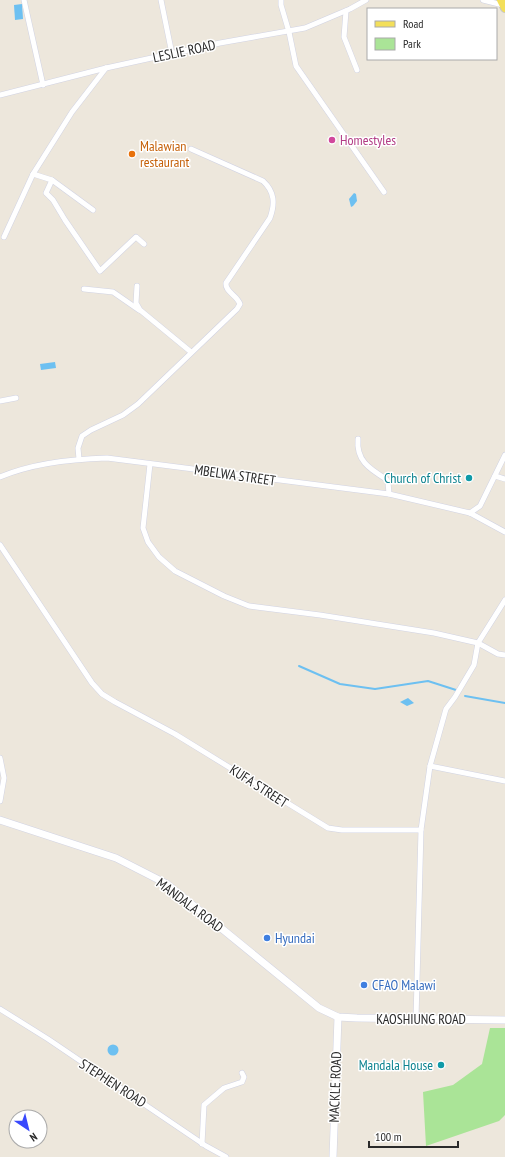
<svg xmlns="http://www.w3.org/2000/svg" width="505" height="1157" font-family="'PT Sans Narrow',sans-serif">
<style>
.green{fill:#aae497}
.water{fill:#6dc0f1}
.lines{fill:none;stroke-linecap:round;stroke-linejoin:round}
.stream{stroke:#6dc0f1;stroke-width:2}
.street-casing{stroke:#d1d3e3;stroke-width:6}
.secondary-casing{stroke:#d1d3e3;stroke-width:8}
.primary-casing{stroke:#c8c8c8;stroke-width:10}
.street{stroke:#fff;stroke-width:5}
.secondary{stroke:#fff;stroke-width:7}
.primary{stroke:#f3df5a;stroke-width:8}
.hotel-dot{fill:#d1479c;stroke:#fff;stroke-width:1.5}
.food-dot{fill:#e8710a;stroke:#fff;stroke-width:1.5}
.culture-dot{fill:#0f9aa8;stroke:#fff;stroke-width:1.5}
.shop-dot{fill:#3f7fe0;stroke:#fff;stroke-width:1.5}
.labels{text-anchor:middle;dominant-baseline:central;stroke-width:3;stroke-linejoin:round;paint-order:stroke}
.street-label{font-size:14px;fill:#2a2a2a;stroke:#fff}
.hotel-label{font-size:14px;fill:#b23c85;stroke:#fff;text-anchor:start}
.food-label{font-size:14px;fill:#c56008;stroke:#fff;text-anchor:start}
.culture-label{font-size:14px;fill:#0d838f;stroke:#fff;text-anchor:end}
.shop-label{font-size:14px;fill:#366cbe;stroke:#fff;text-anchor:start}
</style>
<rect width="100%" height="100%" fill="#ede7dc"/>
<polygon class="green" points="490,1028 505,1028 505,1115 499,1121 426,1146 423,1092 453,1085 482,1064"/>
<g class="water">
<polygon points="22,4 23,19 15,20 14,5"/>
<polygon points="354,193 356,194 357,201 353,206 351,207 349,199"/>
<polygon points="55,362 56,368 41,370 40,364"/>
<polygon points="408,698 414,703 407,706 400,702"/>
<circle cx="113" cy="1050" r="5.5"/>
</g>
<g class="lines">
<g class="stream">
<polyline points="299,666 340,684 375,689 428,681 456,690"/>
<polyline points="465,696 505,703"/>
</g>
<defs>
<g id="street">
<polyline points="24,0 43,85"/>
<polyline points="161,0 172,54"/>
<polyline points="281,0 281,5 289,32 296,66 384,192"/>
<polyline points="483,0 503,5"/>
<polyline points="346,11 344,37 357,70"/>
<polyline points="0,95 106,68 220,43 305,28 350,9 366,0"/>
<polyline points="33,174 52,180 93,210"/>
<polyline points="52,180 46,193 53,200 65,220 100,271 136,237 144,244"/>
<polyline points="4,237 33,174 72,112 106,68"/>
<polyline points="137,286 136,303 140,310 191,352"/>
<polyline points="84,289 113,292 139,310"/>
<polyline points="0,401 16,398"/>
<path d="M358,439C356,461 370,469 386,479L388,482L389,494"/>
<path d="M79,459L78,448L82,436L91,430L123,415L138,404L237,309L240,304C237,295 225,292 226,283L270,218C275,204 275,192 263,181L191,149"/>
<polyline points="150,464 143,528 148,542 159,557 175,571 224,596 249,606 320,615 434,633 478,643 498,654 505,655"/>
<polyline points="495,476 505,479"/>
<path d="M0,477C33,463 72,459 107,458L389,494L470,513L505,532"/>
<polyline points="470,513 480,506 505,455"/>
<polyline points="0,545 92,683 102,694 115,702 175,734 328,828 342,830 421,830 416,1019"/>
<polyline points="0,758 4,778 0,801"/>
<polyline points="430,766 505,781"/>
<polyline points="421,830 430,766 446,709 455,697 474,665 478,643 505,600"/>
<polyline points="0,1009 48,1039 206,1146 226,1157"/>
<polyline points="202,1144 204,1105 224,1088 242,1082 244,1077 242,1073"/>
</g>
<g id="secondary">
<polyline points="0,820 116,858 167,884 319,1008 338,1017 357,1018 505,1020"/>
<polyline points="333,1157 338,1017"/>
</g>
<polyline id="primary" points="501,0 505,8"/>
</defs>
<use href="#street" class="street-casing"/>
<use href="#secondary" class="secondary-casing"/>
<use href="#primary" class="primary-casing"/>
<use href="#street" class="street"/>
<use href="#secondary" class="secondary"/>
<use href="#primary" class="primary"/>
</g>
<circle class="hotel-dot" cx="332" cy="140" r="4"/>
<circle class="food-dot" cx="132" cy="154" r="4"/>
<g class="culture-dot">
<circle cx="469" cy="478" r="4"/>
<circle cx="441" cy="1065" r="4"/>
</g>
<g class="shop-dot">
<circle cx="267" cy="938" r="4"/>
<circle cx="364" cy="985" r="4"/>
</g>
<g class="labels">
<g class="street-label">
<text transform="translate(184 51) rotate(-12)">LESLIE ROAD</text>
<text transform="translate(235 475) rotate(8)">MBELWA STREET</text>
<text transform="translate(259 786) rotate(33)">KUFA STREET</text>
<text transform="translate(190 905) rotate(37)">MANDALA ROAD</text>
<text x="421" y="1019">KAOSHIUNG ROAD</text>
<text transform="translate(113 1083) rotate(33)">STEPHEN ROAD</text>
<text transform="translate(335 1087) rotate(-88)">MACKLE ROAD</text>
</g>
<g class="hotel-label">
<text x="340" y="140">Homestyles</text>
</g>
<g class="food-label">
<text x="140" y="146">Malawian<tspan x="140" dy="16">restaurant</tspan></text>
</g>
<g class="culture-label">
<text x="461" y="478">Church of Christ</text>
<text x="433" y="1065">Mandala House</text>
</g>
<g class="shop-label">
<text x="275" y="938">Hyundai</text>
<text x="372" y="985">CFAO Malawi</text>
</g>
</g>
<rect x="367" y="8" width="130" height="52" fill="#ffffff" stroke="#aaaaaa"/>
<rect x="375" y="21" width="20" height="6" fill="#f3df5a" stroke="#aaaaaa"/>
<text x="403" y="28" font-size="12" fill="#2a2a2a">Road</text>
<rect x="375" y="38" width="20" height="12" fill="#aae497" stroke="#aaaaaa"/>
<text x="403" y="48" font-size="12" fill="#2a2a2a">Park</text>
<g transform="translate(28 1129) rotate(145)"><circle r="19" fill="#ffffff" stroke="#aaaaaa"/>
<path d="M0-3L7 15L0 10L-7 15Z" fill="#3949fd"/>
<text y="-6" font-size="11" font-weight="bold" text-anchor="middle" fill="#2a2a2a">N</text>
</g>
<path d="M369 1141v6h89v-6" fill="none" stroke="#2a2a2a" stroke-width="2"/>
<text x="375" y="1141" font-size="12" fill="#2a2a2a" stroke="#ffffff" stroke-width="3" paint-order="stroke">100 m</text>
</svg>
